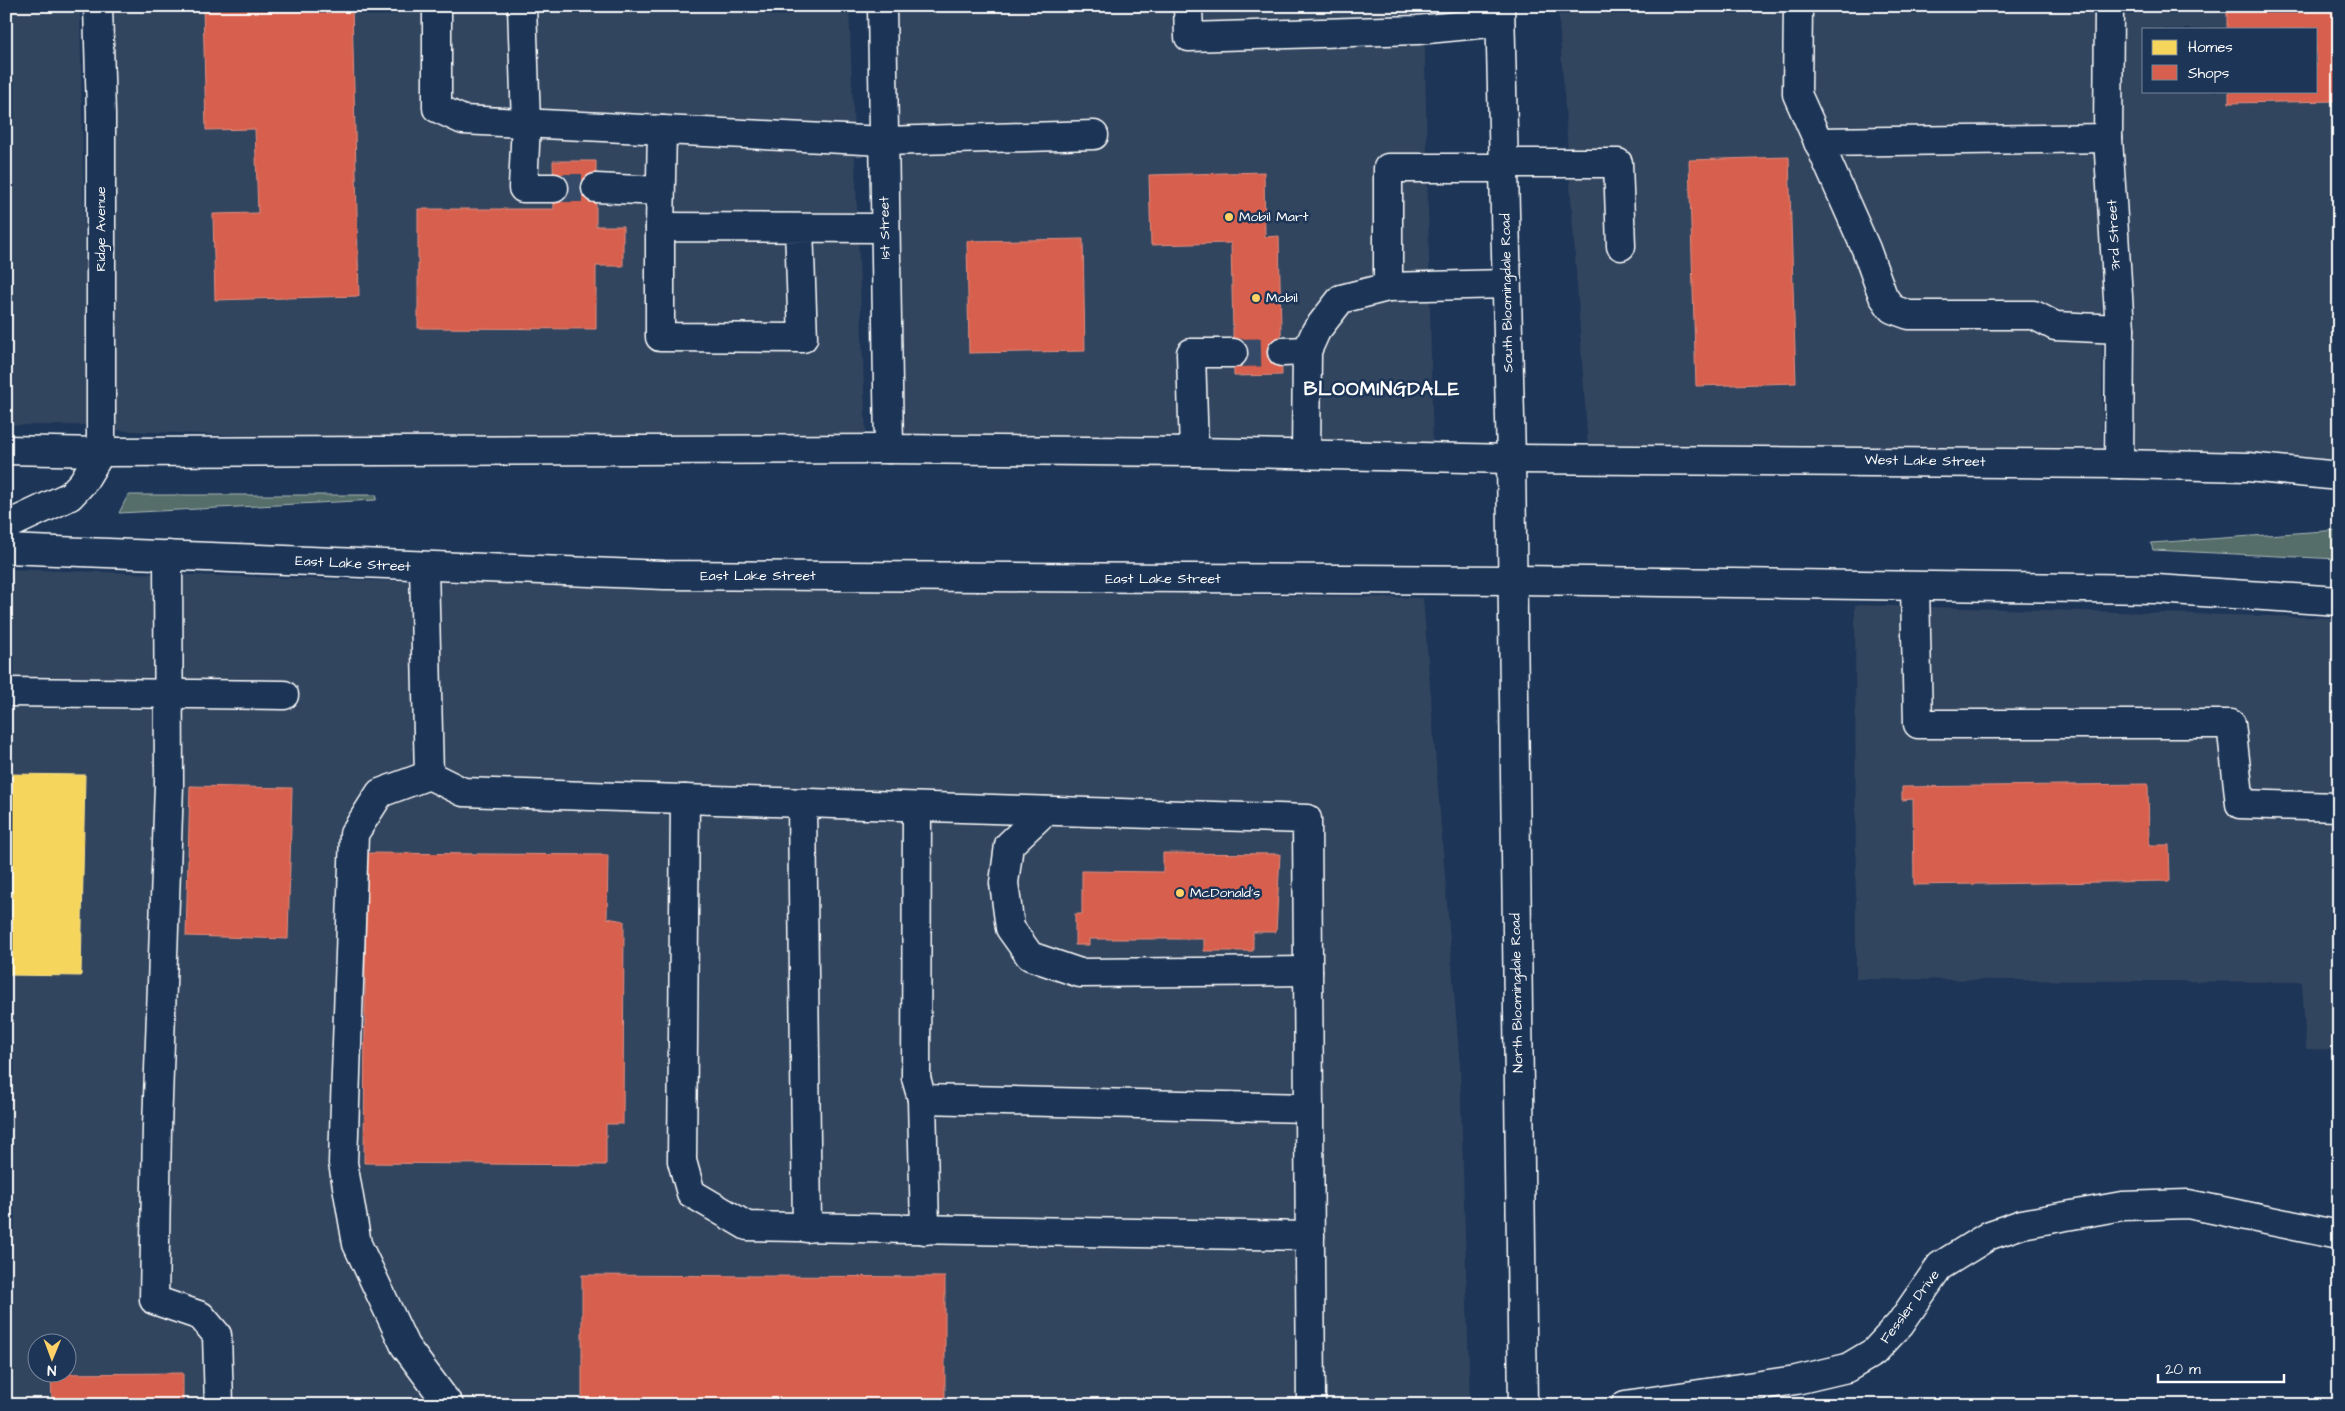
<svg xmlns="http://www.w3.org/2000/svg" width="2345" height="1411" font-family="'Architects Daughter',sans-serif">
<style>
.built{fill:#32445e;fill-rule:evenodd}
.green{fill:#546e6b;stroke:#aab6b5}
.homes{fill:#f6d55c;stroke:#f9e28d}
.shops{fill:#d6604d;stroke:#e29082}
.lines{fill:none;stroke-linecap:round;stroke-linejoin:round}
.minor-tunnel{stroke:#344968;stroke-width:28;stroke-dasharray:28 14;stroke-linecap:butt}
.minor-casing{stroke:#fff;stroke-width:31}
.major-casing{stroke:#fff;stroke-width:31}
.minor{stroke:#1d3557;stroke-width:28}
.major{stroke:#1d3557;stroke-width:28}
.poi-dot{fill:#ffd166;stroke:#1d3557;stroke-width:2}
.labels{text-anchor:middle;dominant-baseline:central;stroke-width:5;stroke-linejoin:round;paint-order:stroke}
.poi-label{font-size:14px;fill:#fff;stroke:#1d3557;text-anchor:start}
.street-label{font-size:14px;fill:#fff;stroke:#1d3557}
.district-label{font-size:19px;font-weight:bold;letter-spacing:1px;fill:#fff;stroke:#1d3557}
</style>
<rect width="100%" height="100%" fill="#1d3557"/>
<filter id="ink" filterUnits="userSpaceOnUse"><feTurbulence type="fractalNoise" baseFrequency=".02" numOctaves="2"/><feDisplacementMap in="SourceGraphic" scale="10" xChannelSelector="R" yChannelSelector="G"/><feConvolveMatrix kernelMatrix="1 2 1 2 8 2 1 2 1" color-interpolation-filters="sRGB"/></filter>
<g filter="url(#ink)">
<g class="built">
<polygon points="6,6 80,6 88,425 6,425"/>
<polygon points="104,6 849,6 867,464 111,430"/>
<polygon points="876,6 1424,6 1433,460 1143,469 891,463"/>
<polygon points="1558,6 2104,6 2102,477 1589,463"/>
<path d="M2123,6H2339V477L2121,473ZM2144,29H2316V91H2144Z"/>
<path d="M6,569L344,580L1423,598L1460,1067L1470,1405H6ZM38,1344H68V1374H38Z"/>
<polygon points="1855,605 2339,618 2339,1050 2306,1049 2302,982 1856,979"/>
</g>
<g class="green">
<polygon points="128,495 377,495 376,500 119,513"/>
<polygon points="2339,530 2339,559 2153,550 2151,543"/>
</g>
<polygon class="homes" points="6,774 85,775 81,976 6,975"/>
<g class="shops">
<polygon points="203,6 352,6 359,296 215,300 213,214 258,213 255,129 206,130"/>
<polygon points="2227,6 2339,6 2339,101 2229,103 2229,91 2316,91 2316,29 2227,29"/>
<polygon points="1789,157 1796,383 1696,386 1689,160"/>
<polygon points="553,161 596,161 596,226 623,226 623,266 596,266 596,329 418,328 418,209 554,209"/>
<polygon points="1264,172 1265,237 1279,236 1282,375 1234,376 1231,243 1151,245 1149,175"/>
<polygon points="1083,239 1085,351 969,353 967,241"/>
<polygon points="2148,784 2149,845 2169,845 2170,881 1914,885 1913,799 1902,800 1902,787"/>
<polygon points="190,786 292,788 288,939 186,936"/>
<polygon points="366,853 608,855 607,918 624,921 623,1124 606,1124 606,1165 364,1163"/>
<polygon points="1163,853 1280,854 1276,932 1253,932 1253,951 1204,951 1204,939 1089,939 1089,945 1075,945 1075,914 1082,914 1082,871 1163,872"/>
<polygon points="582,1275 945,1277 945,1405 582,1405"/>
<polygon points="183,1373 183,1405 52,1405 51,1374"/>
</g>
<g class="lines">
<g class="minor-tunnel">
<polyline points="554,188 596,188"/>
<polyline points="1233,353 1282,352"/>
</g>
<defs>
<g id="minor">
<polyline points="98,6 101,114 101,452"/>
<polyline points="437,6 437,108 463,120 884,141 1094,135"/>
<polyline points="522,6 526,123 523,188 554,188"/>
<polyline points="882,6 889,449"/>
<polyline points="1188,6 1189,37 1417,30 1500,22"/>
<polyline points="1798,6 1797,94 1866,249 1883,296 1892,309 1909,315 2034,315 2055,326 2120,329"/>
<polyline points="2109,6 2108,138 2120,329 2119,464"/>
<polyline points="1818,142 2108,138"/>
<polyline points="1503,163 1618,163 1621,246"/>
<polyline points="1504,168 1388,168 1388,287 1506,284"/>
<polyline points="596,188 660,191"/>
<polyline points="660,227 662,130"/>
<polyline points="799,228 803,338 660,337 660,227 885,228"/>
<polyline points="1282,352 1307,351"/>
<polyline points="1194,452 1191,353 1233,353"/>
<polyline points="1306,454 1307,351 1316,331 1341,299 1388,287"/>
<polyline points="168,555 169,785 157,1127 154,1300 201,1316 217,1335 219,1405"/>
<polyline points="424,567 429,775 463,792 1307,819 1311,1405"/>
<polyline points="1915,587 1918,724 2231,724 2240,804 2339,807"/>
<polyline points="6,692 284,695"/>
<polyline points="429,775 380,793 354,834 343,1163 357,1244 405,1346 449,1405"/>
<polyline points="685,799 682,1161 691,1193 747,1226 1310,1236"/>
<polyline points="802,804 807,1228"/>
<polyline points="917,807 916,1078 922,1099 1309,1108"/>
<polyline points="1045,811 1009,845 1004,883 1010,928 1030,956 1080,973 1308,971"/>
<polyline points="922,1099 925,1230"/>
<polyline points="1625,1405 1796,1380 1847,1368 1874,1352 1900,1324 1940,1266 1990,1235 2022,1224 2122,1206 2188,1204 2339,1235"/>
</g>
<g id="major">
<polyline points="1500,6 1511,459 1523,1405"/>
<polyline points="6,450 101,452 889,449 1194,452 1511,459 2119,464 2248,467 2339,476"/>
<polyline points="6,526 70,496 83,482 101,452"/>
<polyline points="6,549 664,575 1511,580 2156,589 2339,601"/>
</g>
</defs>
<use href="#minor" class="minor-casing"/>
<use href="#major" class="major-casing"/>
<use href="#minor" class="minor"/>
<use href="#major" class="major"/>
</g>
</g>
<g class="poi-dot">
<circle cx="1229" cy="217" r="5"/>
<circle cx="1256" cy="298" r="5"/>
<circle cx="1180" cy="893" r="5"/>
</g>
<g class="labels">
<g class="poi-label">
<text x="1239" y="217">Mobil Mart</text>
<text x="1266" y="298">Mobil</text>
<text x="1190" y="893">McDonald's</text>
</g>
<g class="street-label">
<text transform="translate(885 228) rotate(-91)">1st Street</text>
<text transform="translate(101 229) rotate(-90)">Ridge Avenue</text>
<text transform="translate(2114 235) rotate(-93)">3rd Street</text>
<text transform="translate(1507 293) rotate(-91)">South Bloomingdale Road</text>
<text transform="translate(1925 461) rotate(1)">West Lake Street</text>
<text transform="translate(353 564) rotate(3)">East Lake Street</text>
<text x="758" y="576">East Lake Street</text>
<text x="1163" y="579">East Lake Street</text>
<text transform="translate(1517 993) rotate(-91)">North Bloomingdale Road</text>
<text transform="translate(1910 1307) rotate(-53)">Fessler Drive</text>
</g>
<g class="district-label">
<text x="1382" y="389">BLOOMINGDALE</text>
</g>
</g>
<rect width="2345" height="1411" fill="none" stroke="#1d3557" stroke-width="25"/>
<rect x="12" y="12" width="2320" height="1386" fill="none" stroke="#fff" stroke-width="2" filter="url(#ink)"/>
<rect x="2142" y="28" width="175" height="65" fill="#1d3557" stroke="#77869a"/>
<rect x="2152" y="40" width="25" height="15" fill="#f6d55c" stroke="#77869a"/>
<text x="2188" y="52" font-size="15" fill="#ffffff">Homes</text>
<rect x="2152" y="65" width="25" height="15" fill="#d6604d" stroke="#77869a"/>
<text x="2188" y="78" font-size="15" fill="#ffffff">Shops</text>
<g transform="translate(52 1358) rotate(181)"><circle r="24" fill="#1d3557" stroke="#77869a"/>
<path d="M0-4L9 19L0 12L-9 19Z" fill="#ffd166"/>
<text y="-8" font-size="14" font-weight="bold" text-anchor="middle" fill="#ffffff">N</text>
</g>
<path d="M2158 1374v8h126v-8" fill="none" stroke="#ffffff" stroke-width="2.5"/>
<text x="2165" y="1374" font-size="15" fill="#ffffff" stroke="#1d3557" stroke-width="4" paint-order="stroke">20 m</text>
</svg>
